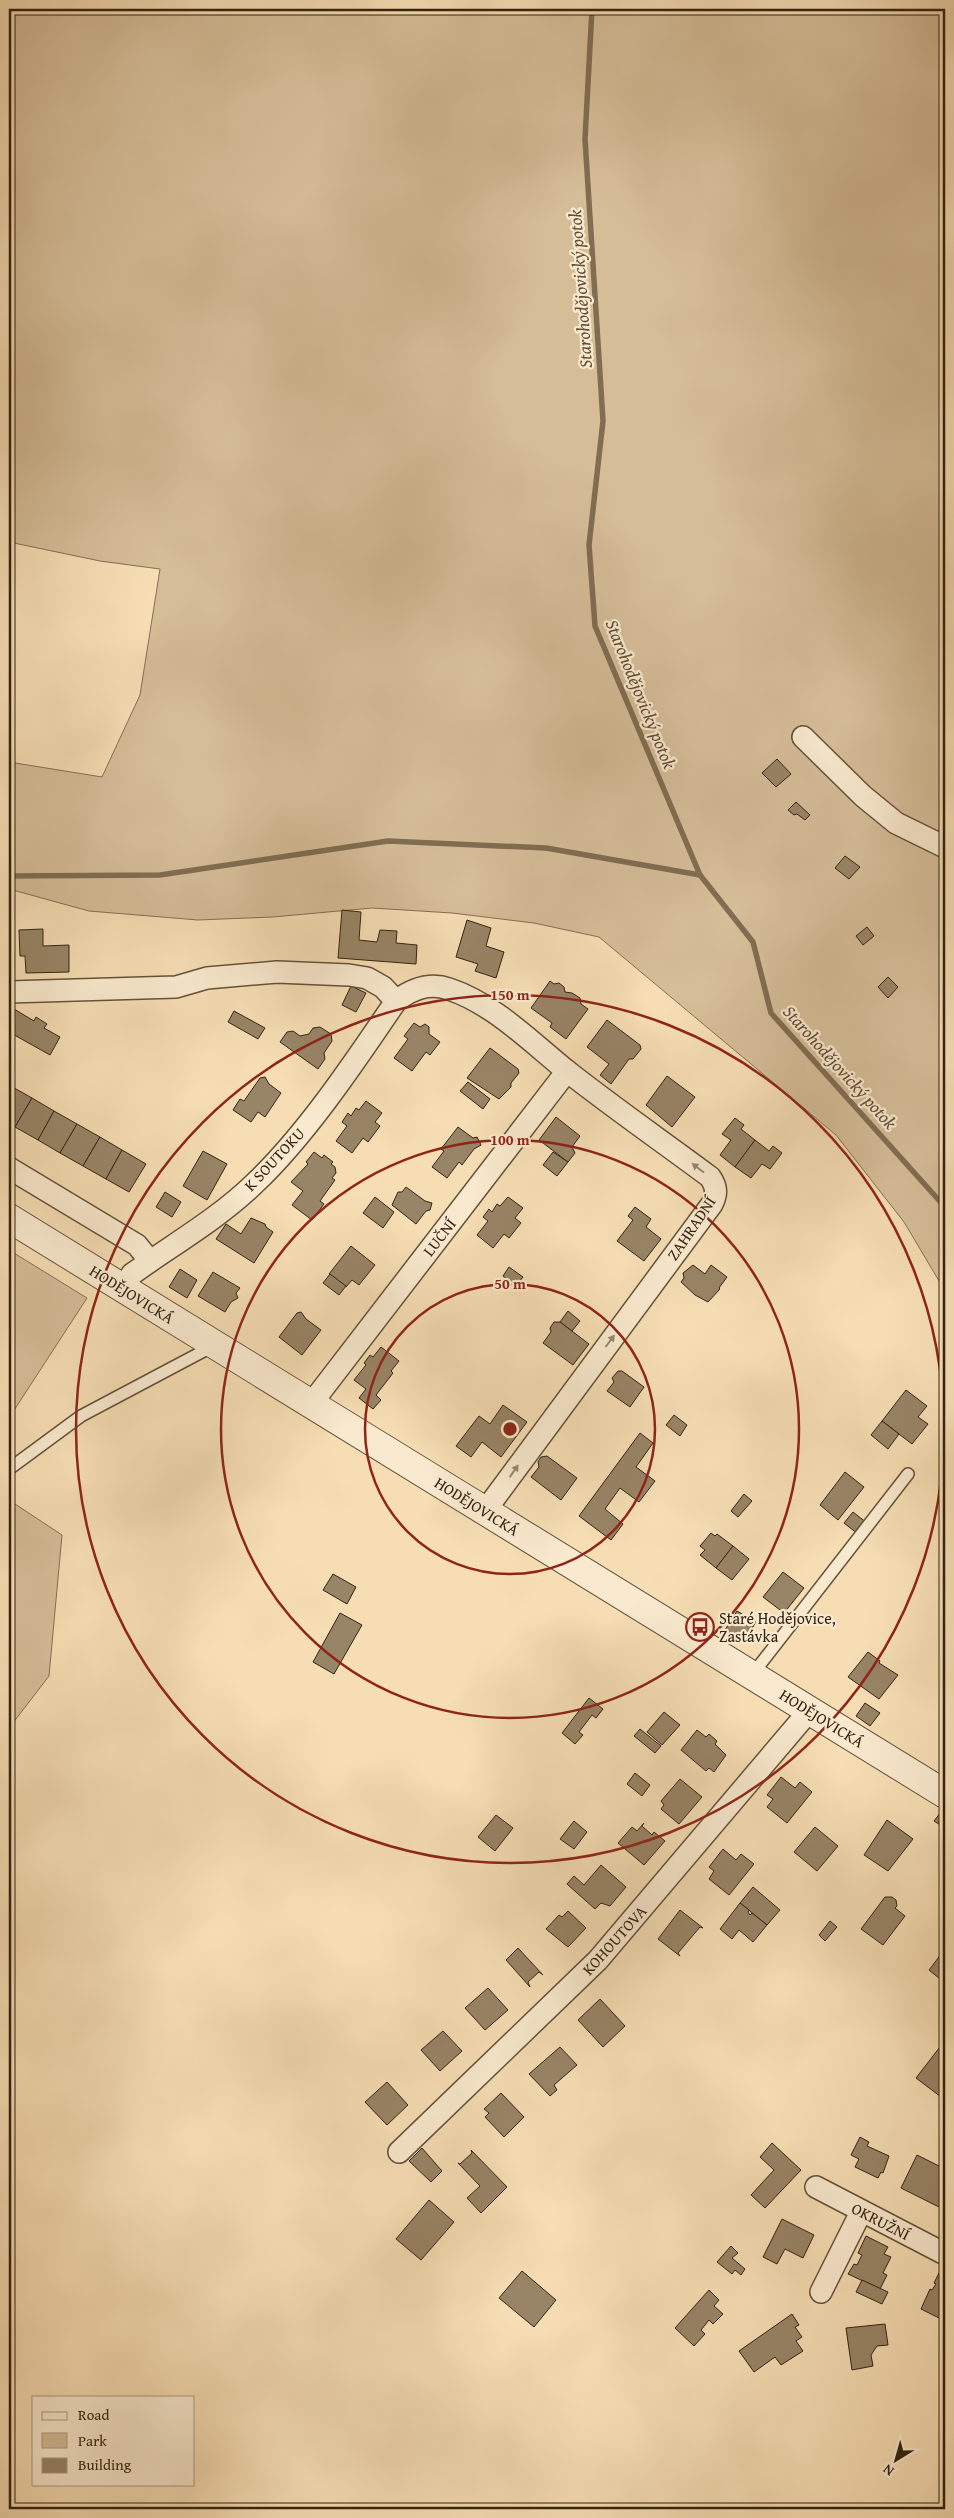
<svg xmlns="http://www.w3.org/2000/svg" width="954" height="2518" font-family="'Gentium Book Plus',serif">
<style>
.green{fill:#d5bd98;stroke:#847055}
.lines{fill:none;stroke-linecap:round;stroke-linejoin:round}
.stream{stroke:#806d52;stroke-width:5.5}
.building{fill:#988466;stroke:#332312}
.service-casing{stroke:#64523a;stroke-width:14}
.minor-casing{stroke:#64523a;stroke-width:24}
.tertiary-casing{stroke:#64523a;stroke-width:30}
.service{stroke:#f9e9ce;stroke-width:11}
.minor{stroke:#f9e9ce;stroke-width:21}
.tertiary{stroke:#f9e9ce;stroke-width:28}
.oneway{fill:#968670}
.ring{fill:none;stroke:#8f2418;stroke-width:2.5}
.labels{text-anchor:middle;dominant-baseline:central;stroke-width:4.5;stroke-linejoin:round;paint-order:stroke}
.street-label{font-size:16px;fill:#332312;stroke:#f9e9ce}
.poi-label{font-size:16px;fill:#332312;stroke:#f9e9ce;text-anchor:start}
.water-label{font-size:18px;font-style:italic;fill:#604e37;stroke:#f9e9ce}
.centre{fill:#8f2418;stroke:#f9e9ce;stroke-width:2.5}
.ring-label{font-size:15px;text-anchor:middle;font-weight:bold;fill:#8f2418;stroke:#f9e9ce;stroke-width:4.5;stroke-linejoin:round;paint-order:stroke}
</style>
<rect width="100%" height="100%" fill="#f6ddb3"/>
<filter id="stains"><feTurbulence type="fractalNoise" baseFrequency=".004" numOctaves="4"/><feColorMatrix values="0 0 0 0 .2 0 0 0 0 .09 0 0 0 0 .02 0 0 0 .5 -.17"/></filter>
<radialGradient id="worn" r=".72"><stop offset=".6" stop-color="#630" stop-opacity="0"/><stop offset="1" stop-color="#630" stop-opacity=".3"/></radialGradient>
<g class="green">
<polygon points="9,9 945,9 945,1291 904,1222 836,1135 599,937 534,923 452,913 372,908 273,917 198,920 89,911 9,889 9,762 102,777 140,695 160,569 100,561 9,542"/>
<polygon points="9,1250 87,1298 9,1418"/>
<polygon points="9,1500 62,1535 49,1676 9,1728"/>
</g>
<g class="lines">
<g class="stream">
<polyline points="592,9 585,139 603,421 589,545 595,626 700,875 753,942 771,1013 945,1207"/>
<polyline points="9,876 160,875 388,841 546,848 700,875"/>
</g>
</g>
<g class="building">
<polygon points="777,759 791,774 776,787 762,773"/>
<polygon points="796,802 810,815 805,820 797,814 794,815 788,810"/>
<polygon points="845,856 860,867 849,879 835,868"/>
<polygon points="342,910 361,912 359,940 377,942 380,930 397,931 396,943 417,945 416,964 338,958"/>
<polygon points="467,920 491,928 486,946 504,952 496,978 475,971 478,964 456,957"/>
<polygon points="867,927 874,936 863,945 856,936"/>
<polygon points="43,929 43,946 69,945 69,972 26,973 25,956 20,956 19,930"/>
<polygon points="888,977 898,987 888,998 878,987"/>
<polygon points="550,981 554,984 559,983 564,987 565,992 572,993 580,998 581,1004 588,1009 566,1039 550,1027 552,1023 531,1008"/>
<polygon points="351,986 366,993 356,1012 342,1005"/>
<polygon points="14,1009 34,1021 36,1017 47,1024 44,1028 60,1037 50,1055 9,1032 9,1018"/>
<polygon points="234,1011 265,1028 258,1039 228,1022"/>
<polygon points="607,1020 640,1045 641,1049 633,1059 629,1059 611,1084 600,1075 609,1064 587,1047"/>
<polygon points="414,1023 420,1027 425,1024 429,1027 429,1034 440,1042 430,1055 426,1052 412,1071 394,1058 408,1039 404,1036"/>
<polygon points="320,1027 331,1034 332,1041 324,1053 325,1059 318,1069 280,1042 287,1032 293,1031 300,1036 309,1034 313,1028"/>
<polygon points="490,1048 518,1069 519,1073 511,1083 511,1087 499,1099 467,1078"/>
<polygon points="667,1076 695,1097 672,1127 646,1105"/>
<polygon points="265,1077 269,1084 281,1093 265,1117 258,1112 251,1122 233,1110 240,1099 244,1101 260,1078"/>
<polygon points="468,1082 490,1099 483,1109 460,1091"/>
<polygon points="9,1085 32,1098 15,1127 9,1123"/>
<polygon points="32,1098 54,1111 38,1140 15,1127"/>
<polygon points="366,1101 382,1113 375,1122 380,1126 368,1142 363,1138 352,1153 336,1141 347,1126 342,1122 348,1113 351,1116 356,1108 359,1110"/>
<polygon points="54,1111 77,1124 60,1153 38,1140"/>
<polygon points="556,1117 580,1136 572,1147 575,1153 568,1162 539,1140"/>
<polygon points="735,1118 744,1125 741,1129 755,1140 735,1167 720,1155 731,1140 722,1134"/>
<polygon points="77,1124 100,1137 83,1166 60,1153"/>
<polygon points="458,1127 473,1138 477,1137 481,1145 474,1149 462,1165 459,1162 447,1178 432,1167 444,1151 441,1149"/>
<polygon points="100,1137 122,1150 106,1179 83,1166"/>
<polygon points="755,1140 769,1151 773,1146 782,1153 770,1169 762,1164 751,1178 735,1167"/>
<polygon points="122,1150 146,1164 129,1192 106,1179"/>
<polygon points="203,1151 227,1164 207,1200 183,1186"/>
<polygon points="314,1152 322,1158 324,1155 333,1162 331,1164 335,1167 336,1173 332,1178 335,1180 320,1201 324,1204 312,1220 292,1205 303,1191 291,1182 308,1164 306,1162"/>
<polygon points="553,1152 568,1162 557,1176 543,1165"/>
<polygon points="406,1187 425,1201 432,1203 430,1210 426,1211 416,1224 392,1205 398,1192 402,1192"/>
<polygon points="165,1192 181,1202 172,1217 156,1207"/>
<polygon points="375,1197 394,1212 383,1228 363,1213"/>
<polygon points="508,1197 523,1208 515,1218 521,1223 509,1238 504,1234 493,1248 477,1235 488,1221 483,1217 489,1209 492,1212 497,1204 500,1206"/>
<polygon points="635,1207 651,1219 646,1227 661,1239 644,1261 617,1241 633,1220 628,1216"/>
<polygon points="251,1218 265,1224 266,1227 273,1232 254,1263 216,1239 226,1224 241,1234"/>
<polygon points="351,1246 375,1265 359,1285 352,1280 346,1287 329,1274"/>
<polygon points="693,1265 705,1274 711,1265 727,1277 719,1288 720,1289 708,1302 695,1295 681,1282 684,1278 683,1273"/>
<polygon points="509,1267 523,1277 516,1286 503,1276"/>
<polygon points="180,1269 197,1280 187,1298 169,1287"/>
<polygon points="213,1272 240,1288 236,1293 238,1298 231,1302 225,1312 198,1296"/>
<polygon points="330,1274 346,1286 339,1295 323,1283"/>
<polygon points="568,1311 580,1321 572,1331 560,1322"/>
<polygon points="301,1312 306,1319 321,1330 302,1355 279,1337 297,1313"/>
<polygon points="554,1322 560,1322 589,1344 573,1365 543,1343 551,1332 550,1328"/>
<polygon points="381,1347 399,1361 391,1371 393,1373 376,1395 381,1400 373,1409 359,1398 366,1389 354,1380 366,1365 364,1363 370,1355 373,1357"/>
<polygon points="618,1371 622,1371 644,1387 630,1407 607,1391 614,1382 612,1378"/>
<polygon points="906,1390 927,1406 918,1417 928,1424 912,1444 882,1421"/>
<polygon points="503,1405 527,1422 501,1457 482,1442 471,1457 456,1446 479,1416 490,1424"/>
<polygon points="674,1415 687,1425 680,1436 666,1425"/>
<polygon points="882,1421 899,1434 888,1449 871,1435"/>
<polygon points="640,1433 653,1443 636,1467 655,1481 639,1502 620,1488 605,1509 623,1524 611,1540 579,1516"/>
<polygon points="547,1456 577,1478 561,1500 531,1477 539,1467 538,1462 541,1457"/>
<polygon points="845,1472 864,1487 838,1520 820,1505"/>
<polygon points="744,1494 752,1501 738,1517 731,1511"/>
<polygon points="853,1512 867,1523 858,1534 844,1523"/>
<polygon points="711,1533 715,1536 717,1534 733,1546 716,1568 700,1555 705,1550 700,1546"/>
<polygon points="733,1546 749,1559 732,1580 716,1568"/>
<polygon points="783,1572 804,1588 784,1613 763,1597"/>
<polygon points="333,1574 356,1587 347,1604 323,1590"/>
<polygon points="737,1611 756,1622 744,1641 725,1630"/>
<polygon points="340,1613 362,1625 334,1674 313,1662"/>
<polygon points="868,1652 880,1661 879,1663 898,1675 879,1699 848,1677"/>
<polygon points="589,1698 603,1709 596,1718 592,1715 579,1732 583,1735 575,1744 562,1733"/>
<polygon points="865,1703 880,1713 870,1726 856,1716"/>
<polygon points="664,1712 680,1725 662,1745 647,1732"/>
<polygon points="640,1729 661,1746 655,1753 634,1736"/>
<polygon points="697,1730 706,1737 709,1734 717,1741 715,1744 726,1755 714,1772 709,1768 706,1771 681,1750"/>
<polygon points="635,1773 650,1785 642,1796 627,1784"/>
<polygon points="781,1777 795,1788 800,1782 812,1792 787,1823 767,1807 773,1799 767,1795"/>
<polygon points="680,1779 702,1797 679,1824 661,1809 664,1805 661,1801"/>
<polygon points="941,1812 945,1815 945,1828 934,1821"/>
<polygon points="496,1815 513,1828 495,1851 478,1837"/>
<polygon points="887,1820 913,1839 888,1871 864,1855"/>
<polygon points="574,1821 587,1832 574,1849 560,1839"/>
<polygon points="644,1823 642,1826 652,1835 654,1832 665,1841 644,1865 618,1843 632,1827 637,1831"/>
<polygon points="815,1827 838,1846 817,1871 794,1852"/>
<polygon points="723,1849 736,1860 741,1854 754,1864 729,1895 709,1879 714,1871 709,1867"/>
<polygon points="601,1865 626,1887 610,1906 601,1903 595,1909 567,1884 574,1876 584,1885"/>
<polygon points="753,1887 780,1910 767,1925 740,1903"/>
<polygon points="885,1897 892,1897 896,1900 897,1906 895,1908 905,1916 883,1945 861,1929"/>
<polygon points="740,1903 749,1910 748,1912 750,1915 752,1913 767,1925 753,1942 739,1930 732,1939 720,1929"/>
<polygon points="680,1910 703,1928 700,1927 678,1953 680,1956 658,1939"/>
<polygon points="568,1911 586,1928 568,1947 546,1929 559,1915 562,1917"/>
<polygon points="830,1921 837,1927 825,1941 819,1935"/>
<polygon points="518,1948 543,1975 539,1972 528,1982 530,1987 506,1960"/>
<polygon points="945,1949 945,1983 929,1970"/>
<polygon points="488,1988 508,2010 485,2030 465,2008"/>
<polygon points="600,1999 625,2026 603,2047 578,2020"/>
<polygon points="443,2031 462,2051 440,2071 421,2050"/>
<polygon points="943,2043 945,2045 945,2100 916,2078"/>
<polygon points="560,2047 577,2065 554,2085 557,2090 550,2096 529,2074"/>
<polygon points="387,2082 408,2105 387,2125 365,2102"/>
<polygon points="501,2093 524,2117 504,2137 485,2117 489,2113 484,2109"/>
<polygon points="860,2137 869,2142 867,2146 889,2156 883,2173 881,2172 878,2178 855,2167 859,2159 851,2155"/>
<polygon points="772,2143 801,2170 765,2208 751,2195 774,2170 760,2157"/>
<polygon points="422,2148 442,2171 431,2182 409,2161"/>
<polygon points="471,2150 507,2187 481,2213 467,2198 480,2186 458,2163 460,2164 472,2153"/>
<polygon points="917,2155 945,2169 945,2199 941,2208 901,2188"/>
<polygon points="429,2200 454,2222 421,2260 396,2239"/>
<polygon points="782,2219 814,2235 803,2258 785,2249 777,2264 763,2257"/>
<polygon points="866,2236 888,2247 884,2254 891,2257 883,2273 887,2275 880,2289 848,2274 854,2264 857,2265 862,2255 858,2253"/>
<polygon points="731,2246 738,2253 732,2258 745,2269 741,2275 735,2270 732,2274 717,2262"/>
<polygon points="522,2271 556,2300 534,2327 499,2298"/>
<polygon points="939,2273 945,2276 945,2321 921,2309 930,2289 932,2290 936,2284 934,2283"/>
<polygon points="862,2280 888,2292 882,2304 856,2292"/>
<polygon points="709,2290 719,2300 714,2306 723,2314 713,2324 709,2320 701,2330 705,2334 694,2346 675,2328"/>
<polygon points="792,2314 799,2325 795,2327 802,2337 796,2341 803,2351 781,2365 775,2357 754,2372 739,2351"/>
<polygon points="885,2324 888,2345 877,2346 871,2355 873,2366 852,2370 846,2328"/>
</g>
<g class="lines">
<defs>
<g id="service">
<polyline points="9,1469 81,1416 215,1345"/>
<polyline points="752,1675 908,1474"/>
</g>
<g id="minor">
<polyline points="803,737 863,796 896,823 945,847"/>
<polyline points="9,992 176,987 207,978 277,972 349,975 367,978 383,987 396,1001"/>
<polyline points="9,1168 137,1245 150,1261"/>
<path d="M123,1288L132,1274C172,1245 218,1219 254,1184C306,1135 356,1060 396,1001C412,989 429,982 449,989C494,1004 531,1042 567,1071C614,1108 663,1142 710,1177C717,1187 717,1194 712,1204L485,1511"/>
<polyline points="311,1404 567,1071"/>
<polyline points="399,2152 598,1960 810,1710"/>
<polyline points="816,2187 945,2254"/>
<polyline points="821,2292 861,2212"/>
</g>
<polyline id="tertiary" points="9,1218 945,1794"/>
</defs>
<use href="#service" class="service-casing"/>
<use href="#minor" class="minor-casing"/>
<use href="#tertiary" class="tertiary-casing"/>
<use href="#service" class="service"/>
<use href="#minor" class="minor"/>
<use href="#tertiary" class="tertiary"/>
</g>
<defs><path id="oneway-solid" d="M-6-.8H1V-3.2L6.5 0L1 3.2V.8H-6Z" transform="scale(1.25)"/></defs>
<g class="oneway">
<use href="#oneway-solid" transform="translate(698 1168) rotate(-143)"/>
<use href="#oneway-solid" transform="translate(610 1341) rotate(-53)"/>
<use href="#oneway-solid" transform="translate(514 1471) rotate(-55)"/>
</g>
<g class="ring">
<circle cx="510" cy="1429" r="145"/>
<circle cx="510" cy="1429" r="289"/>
<circle cx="510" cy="1429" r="434"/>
</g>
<defs>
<symbol id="bus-ring" viewBox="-11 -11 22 22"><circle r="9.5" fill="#f9e9ce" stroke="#8f2418" stroke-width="1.5"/><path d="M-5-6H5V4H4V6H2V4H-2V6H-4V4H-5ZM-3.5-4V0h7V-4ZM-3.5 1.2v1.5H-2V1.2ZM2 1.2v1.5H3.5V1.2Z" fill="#8f2418"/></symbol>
</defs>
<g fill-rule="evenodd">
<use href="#bus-ring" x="684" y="1611" width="32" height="32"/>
</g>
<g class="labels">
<g class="street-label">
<text transform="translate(274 1159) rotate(-47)">K SOUTOKU</text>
<text transform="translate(691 1228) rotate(-56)">ZAHRADNÍ</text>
<text transform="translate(439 1237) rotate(-52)">LUČNÍ</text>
<text transform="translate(132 1294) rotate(32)">HODĚJOVICKÁ</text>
<text transform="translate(477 1506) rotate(32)">HODĚJOVICKÁ</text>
<text transform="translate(822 1718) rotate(32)">HODĚJOVICKÁ</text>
<text transform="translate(614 1940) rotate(-48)">KOHOUTOVA</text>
<text transform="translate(881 2221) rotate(27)">OKRUŽNÍ</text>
</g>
<g class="poi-label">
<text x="719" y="1618">Staré Hodějovice,<tspan x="719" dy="18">Zastávka</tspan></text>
</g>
<g class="water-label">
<text transform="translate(580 289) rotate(-94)">Starohodějovický potok</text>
<text transform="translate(641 694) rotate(68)">Starohodějovický potok</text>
<text transform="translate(840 1067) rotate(48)">Starohodějovický potok</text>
</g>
</g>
<circle cx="510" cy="1429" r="8" class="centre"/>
<g class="ring-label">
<text x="510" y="1000">150 m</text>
<text x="510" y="1145">100 m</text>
<text x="510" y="1289">50 m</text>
</g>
<rect width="954" height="2518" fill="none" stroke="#f6ddb3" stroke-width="30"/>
<rect x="10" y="10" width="934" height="2498" fill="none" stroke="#332312" stroke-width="2.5"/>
<rect x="15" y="15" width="924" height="2488" fill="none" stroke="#332312"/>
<rect x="32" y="2396" width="162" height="90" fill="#f9e9ce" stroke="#aa9a83"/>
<rect x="42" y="2412" width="25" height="8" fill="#f9e9ce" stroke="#aa9a83"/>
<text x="78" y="2420" font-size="15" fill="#332312">Road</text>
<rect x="42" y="2433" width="25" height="15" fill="#d5bd98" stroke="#aa9a83"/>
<text x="78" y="2446" font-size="15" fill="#332312">Park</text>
<rect x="42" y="2458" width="25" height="15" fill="#988466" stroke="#aa9a83"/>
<text x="78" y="2470" font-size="15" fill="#332312">Building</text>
<g transform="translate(896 2460) rotate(217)" stroke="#f9e9ce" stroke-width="4" paint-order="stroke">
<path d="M0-4L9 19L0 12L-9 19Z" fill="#332312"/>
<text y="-8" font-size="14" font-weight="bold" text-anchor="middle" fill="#332312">N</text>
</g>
<rect width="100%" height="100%" filter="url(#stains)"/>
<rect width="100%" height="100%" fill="url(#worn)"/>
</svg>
